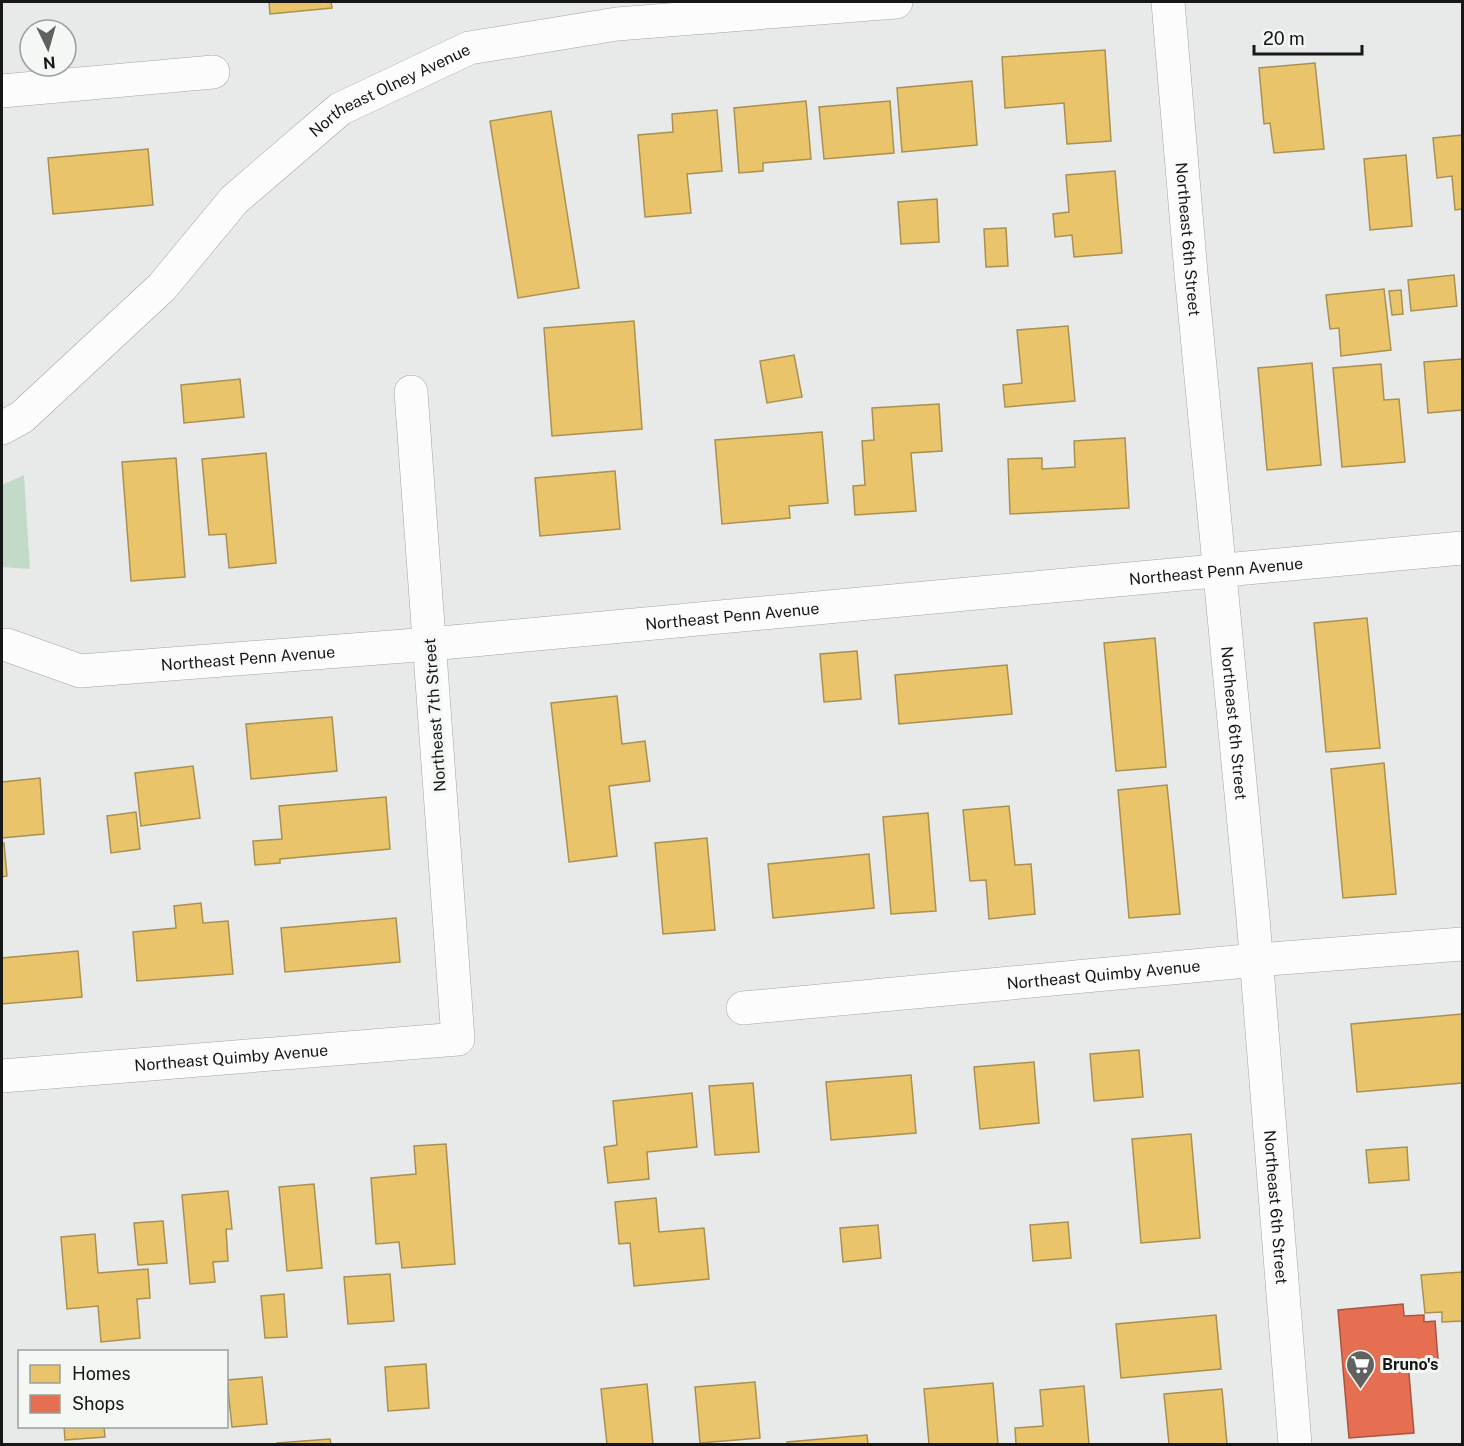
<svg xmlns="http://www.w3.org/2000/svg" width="1464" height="1446" font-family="'Public Sans',sans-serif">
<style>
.green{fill:#c2dbc8}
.homes{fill:#e9c46a;stroke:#aa9051;stroke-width:1.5}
.shops{fill:#e76f51;stroke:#a8553f;stroke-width:1.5}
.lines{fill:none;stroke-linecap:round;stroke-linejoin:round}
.minor-casing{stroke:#a4a5a4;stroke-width:34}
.secondary-casing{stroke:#a4a5a4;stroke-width:34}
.minor{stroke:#fcfcfc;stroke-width:33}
.secondary{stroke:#fcfcfc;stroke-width:33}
.labels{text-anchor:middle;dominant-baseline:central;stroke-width:6;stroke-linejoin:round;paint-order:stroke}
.street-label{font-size:16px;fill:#161716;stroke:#f4f8f5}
.poi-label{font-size:16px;font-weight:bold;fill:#161716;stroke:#f4f8f5;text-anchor:start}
</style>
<rect width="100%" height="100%" fill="#e8eae9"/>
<polygon class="green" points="24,475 30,569 2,567 2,485"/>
<g class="homes">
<polygon points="269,2 331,2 332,8 270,14"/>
<polygon points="1105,50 1111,141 1067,144 1064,103 1005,108 1002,57"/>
<polygon points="1315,63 1324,149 1274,153 1270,123 1264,124 1259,68"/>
<polygon points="972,81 977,145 902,152 897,88"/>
<polygon points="806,101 811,159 763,163 763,171 739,173 734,108"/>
<polygon points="890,101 894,153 824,159 819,107"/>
<polygon points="717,110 722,171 687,174 691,213 645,217 638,135 673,132 672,114"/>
<polygon points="551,111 579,288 518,298 490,121"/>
<polygon points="1462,135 1462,209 1455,210 1452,176 1437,178 1433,138"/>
<polygon points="148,149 153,205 53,214 48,158"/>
<polygon points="1406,155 1412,226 1370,230 1364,159"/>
<polygon points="1115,171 1122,253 1074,257 1072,235 1055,237 1053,214 1069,212 1066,175"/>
<polygon points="937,199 939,242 901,244 898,202"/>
<polygon points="1006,228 1008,266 986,267 984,229"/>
<polygon points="1454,275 1457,306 1411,311 1408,280"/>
<polygon points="1384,289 1391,350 1341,356 1339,328 1330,329 1326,295"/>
<polygon points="1401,290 1403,314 1392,315 1389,291"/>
<polygon points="634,321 642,429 552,436 544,328"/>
<polygon points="1068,326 1075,401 1005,407 1003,385 1022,383 1017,330"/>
<polygon points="794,355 802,397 767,403 760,361"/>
<polygon points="1462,359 1462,410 1428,413 1424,362"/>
<polygon points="1312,363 1321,465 1267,470 1258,368"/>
<polygon points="1381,364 1384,400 1399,399 1405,462 1342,467 1333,368"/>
<polygon points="240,379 244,417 184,423 181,385"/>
<polygon points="939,404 942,451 911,453 916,511 855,515 853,486 865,485 862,441 874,440 872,408"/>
<polygon points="822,432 828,503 789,506 790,518 722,524 715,440"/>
<polygon points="1125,438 1129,508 1010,514 1008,459 1042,458 1042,469 1075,467 1074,441"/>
<polygon points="266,453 276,563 229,568 226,534 209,535 202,459"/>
<polygon points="176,458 185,577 131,581 122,462"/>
<polygon points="615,471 620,529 540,536 535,478"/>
<polygon points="1367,618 1380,748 1326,752 1314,623"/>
<polygon points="1155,638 1166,767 1116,771 1104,643"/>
<polygon points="857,651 861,699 824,702 820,654"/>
<polygon points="1007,665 1012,714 899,724 895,675"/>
<polygon points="617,696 622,744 645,741 650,781 609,786 617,856 569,862 551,703"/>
<polygon points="332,717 337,771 251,779 246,724"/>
<polygon points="1384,763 1396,894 1343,898 1331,769"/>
<polygon points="193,766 200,818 141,826 135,773"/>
<polygon points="40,778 44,834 2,838 2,782"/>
<polygon points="1167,785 1180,914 1129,918 1118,790"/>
<polygon points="386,797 390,849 280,859 280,863 255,865 253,841 282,839 279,806"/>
<polygon points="1009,806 1015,865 1031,864 1035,914 989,919 986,880 970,881 963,810"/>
<polygon points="136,812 140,849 111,853 107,816"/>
<polygon points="928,813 936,911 891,914 883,817"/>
<polygon points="707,838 715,930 663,934 655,843"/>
<polygon points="2,843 4,843 7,876 2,877"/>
<polygon points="869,854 874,908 773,918 768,864"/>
<polygon points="201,903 203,923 228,921 233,974 137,981 133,932 176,928 174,906"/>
<polygon points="396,918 400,962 285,972 281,928"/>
<polygon points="78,951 82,997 2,1004 2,958"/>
<polygon points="1462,1014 1462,1083 1357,1092 1351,1024"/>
<polygon points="1139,1050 1143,1097 1094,1101 1090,1054"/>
<polygon points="1034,1062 1039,1123 980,1129 974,1067"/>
<polygon points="911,1075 916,1133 831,1140 826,1082"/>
<polygon points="753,1083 759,1152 715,1155 709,1086"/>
<polygon points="692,1093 697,1147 647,1152 649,1179 608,1183 604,1147 617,1145 613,1101"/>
<polygon points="1191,1134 1200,1238 1141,1243 1132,1139"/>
<polygon points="446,1144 455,1264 402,1268 399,1242 376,1244 371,1178 416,1174 414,1146"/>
<polygon points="1407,1147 1409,1180 1369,1183 1366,1150"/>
<polygon points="314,1184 322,1268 287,1271 279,1187"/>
<polygon points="228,1191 232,1229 226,1229 228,1261 213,1262 215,1282 190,1284 182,1195"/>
<polygon points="656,1198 659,1232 704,1228 709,1279 634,1286 630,1243 619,1244 615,1202"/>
<polygon points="163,1221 167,1263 138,1265 134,1223"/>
<polygon points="1068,1222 1071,1258 1033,1261 1030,1225"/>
<polygon points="878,1225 881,1258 843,1262 840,1228"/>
<polygon points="95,1234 98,1273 148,1269 150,1298 137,1299 140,1338 101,1342 98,1306 67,1309 61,1237"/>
<polygon points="1462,1272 1462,1321 1442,1322 1442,1312 1425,1313 1421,1275"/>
<polygon points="390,1274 394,1321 348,1324 344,1277"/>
<polygon points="284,1294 287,1337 265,1338 261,1296"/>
<polygon points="1216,1315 1221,1369 1121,1378 1116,1324"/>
<polygon points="426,1364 429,1408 388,1411 385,1367"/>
<polygon points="262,1377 267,1424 232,1427 227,1380"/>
<polygon points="755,1382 760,1438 700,1443 695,1387"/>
<polygon points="993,1383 998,1444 929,1444 924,1389"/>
<polygon points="647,1384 653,1444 607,1444 601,1389"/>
<polygon points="1084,1386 1089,1444 1016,1444 1015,1428 1043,1426 1040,1390"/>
<polygon points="1222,1389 1227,1444 1169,1444 1164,1394"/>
<polygon points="64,1426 104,1426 105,1437 65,1440"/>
<polygon points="867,1435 868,1444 787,1444 787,1442"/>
<polygon points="330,1439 331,1444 277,1444 277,1443"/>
</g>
<polygon class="shops" points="1403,1304 1404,1316 1424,1315 1424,1322 1435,1321 1438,1359 1408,1362 1414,1433 1349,1438 1338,1310"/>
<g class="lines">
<defs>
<g id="minor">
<path id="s1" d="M1168,2L1191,273L1253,918L1295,1444"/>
<polyline points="2,91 213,72"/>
<path id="s2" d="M7,645L80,671L430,644L1462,548"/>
<path id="s3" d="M743,1008L1257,960L1462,944"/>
<path id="s4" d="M2,1076L458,1039L411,392"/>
</g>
<g id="secondary">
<path id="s5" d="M2,428L22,417L162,287L234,200L340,109L469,48L617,24L896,2"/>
</g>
</defs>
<use href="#minor" class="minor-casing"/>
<use href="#secondary" class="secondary-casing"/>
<use href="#minor" class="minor"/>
<use href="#secondary" class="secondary"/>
</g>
<defs>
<symbol id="supermarket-pin" viewBox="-11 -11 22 30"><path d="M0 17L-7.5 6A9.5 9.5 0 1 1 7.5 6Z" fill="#606160" stroke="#f4f8f5"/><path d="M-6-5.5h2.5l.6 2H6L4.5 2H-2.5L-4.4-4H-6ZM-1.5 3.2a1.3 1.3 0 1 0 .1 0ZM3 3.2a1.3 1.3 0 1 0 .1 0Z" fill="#fff"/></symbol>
</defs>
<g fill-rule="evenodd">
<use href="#supermarket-pin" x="1344" y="1348" width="33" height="45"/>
</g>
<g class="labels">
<g class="street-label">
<text stroke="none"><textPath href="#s5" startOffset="519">Northeast Olney Avenue</textPath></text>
<text stroke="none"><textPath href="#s1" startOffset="238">Northeast 6th Street</textPath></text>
<text stroke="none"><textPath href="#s2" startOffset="1218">Northeast Penn Avenue</textPath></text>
<text stroke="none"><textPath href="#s2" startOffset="732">Northeast Penn Avenue</textPath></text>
<text stroke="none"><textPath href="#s2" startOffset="246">Northeast Penn Avenue</textPath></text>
<text transform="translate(435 715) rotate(-94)">Northeast 7th Street</text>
<text stroke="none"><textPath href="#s1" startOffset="724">Northeast 6th Street</textPath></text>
<text stroke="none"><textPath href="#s3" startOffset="362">Northeast Quimby Avenue</textPath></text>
<text stroke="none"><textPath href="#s4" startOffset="230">Northeast Quimby Avenue</textPath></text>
<text stroke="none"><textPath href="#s1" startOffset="1210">Northeast 6th Street</textPath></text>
</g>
<g class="poi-label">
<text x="1382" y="1364">Bruno's</text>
</g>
</g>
<rect width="1464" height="1446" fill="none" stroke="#161716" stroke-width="6"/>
<rect x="18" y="1350" width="210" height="78" fill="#f4f8f5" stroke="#9b9e9c" stroke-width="1.5"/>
<rect x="30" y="1365" width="30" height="18" fill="#e9c46a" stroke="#9b9e9c" stroke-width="1.5"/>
<text x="72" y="1380" font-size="18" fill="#161716">Homes</text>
<rect x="30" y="1395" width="30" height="18" fill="#e76f51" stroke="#9b9e9c" stroke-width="1.5"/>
<text x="72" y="1410" font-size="18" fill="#161716">Shops</text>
<g transform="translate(48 48) rotate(175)"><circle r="28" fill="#f4f8f5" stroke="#9b9e9c" stroke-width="1.5"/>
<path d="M0-4.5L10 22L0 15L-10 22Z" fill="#606160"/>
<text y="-9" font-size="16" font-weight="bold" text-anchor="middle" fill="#161716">N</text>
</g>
<path d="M1254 45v9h108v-9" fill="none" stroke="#161716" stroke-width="3"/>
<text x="1263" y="45" font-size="18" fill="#161716" stroke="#f4f8f5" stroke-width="4.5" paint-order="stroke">20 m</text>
</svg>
